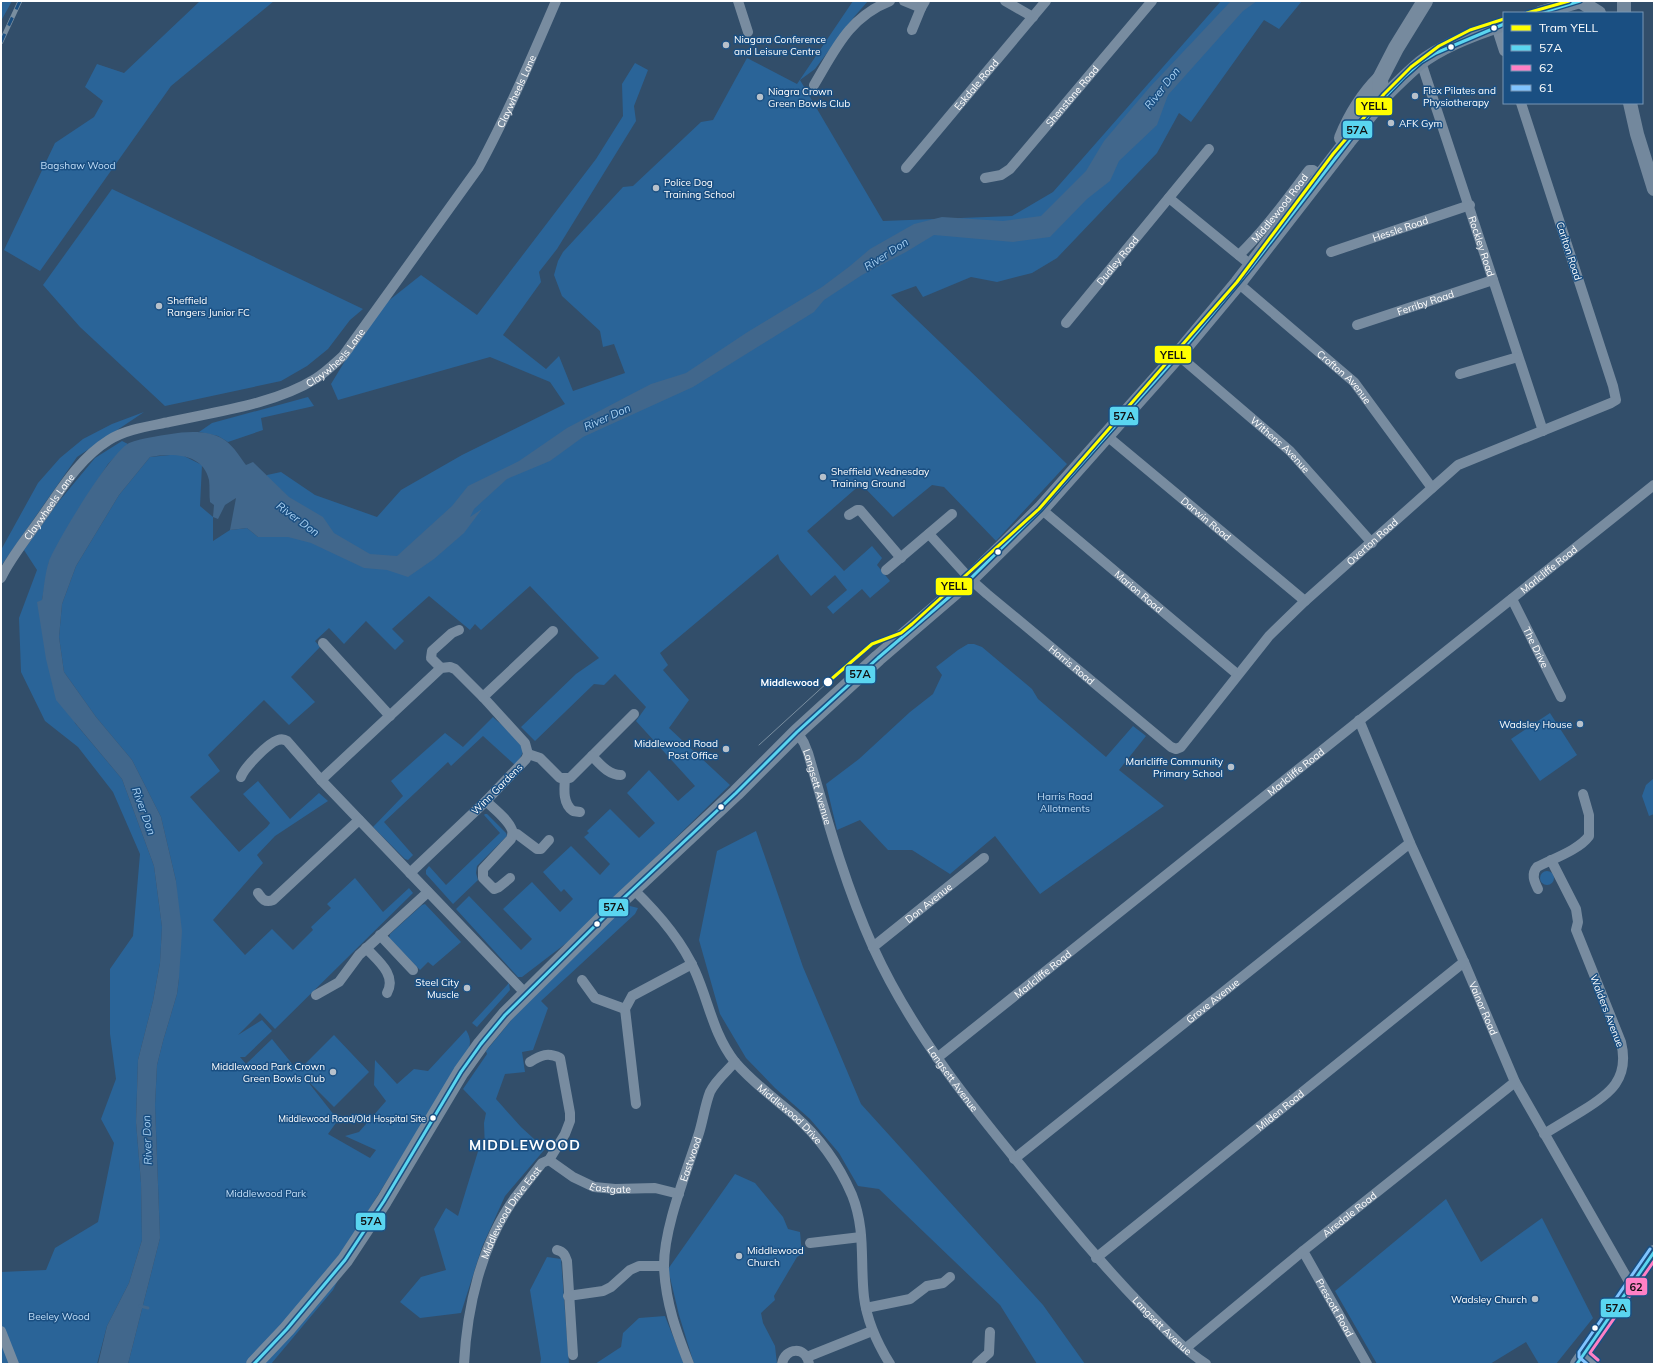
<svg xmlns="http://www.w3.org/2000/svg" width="1655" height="1365" font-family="Mulish,sans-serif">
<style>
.green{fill:#2a6498}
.water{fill:#41678c}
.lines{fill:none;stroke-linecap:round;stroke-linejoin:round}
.stream{stroke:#41678c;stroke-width:3}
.street{stroke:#788ca0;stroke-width:10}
.secondary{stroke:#73889d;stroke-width:14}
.primary{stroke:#768a9e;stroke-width:16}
.tram{stroke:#798ea0;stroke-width:1}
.rail-casing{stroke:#798ea0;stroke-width:4.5}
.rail{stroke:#1a4f82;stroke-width:3;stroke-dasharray:9;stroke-linecap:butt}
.bus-1-casing{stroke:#1a4f82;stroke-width:6}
.bus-2-casing{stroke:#1a4f82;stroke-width:6}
.bus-3-casing{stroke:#1a4f82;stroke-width:6}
.bus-1{stroke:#5ad5f0;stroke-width:3}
.bus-2{stroke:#ff80c5;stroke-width:3}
.bus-3{stroke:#80c4ff;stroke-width:3}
.tram-1-casing{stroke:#1a4f82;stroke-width:6}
.tram-1{stroke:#ff0;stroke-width:3}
.bus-dot{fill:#fff;stroke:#1a4f82;stroke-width:1.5}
.poi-dot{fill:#b7c1cb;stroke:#1a4f82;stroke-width:1.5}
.labels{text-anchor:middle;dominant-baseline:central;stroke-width:3;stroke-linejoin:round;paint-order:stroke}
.bus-label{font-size:9px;fill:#fff;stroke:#1a4f82;text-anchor:end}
.poi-label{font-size:10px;fill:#fff;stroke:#1a4f82;text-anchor:start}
.street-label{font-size:10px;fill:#fff;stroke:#1a4f82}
.park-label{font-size:10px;fill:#c3dff8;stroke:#1a4f82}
.stop-label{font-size:10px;font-weight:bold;fill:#fff;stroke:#1a4f82;text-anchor:end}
.water-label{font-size:11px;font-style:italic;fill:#a9d1f3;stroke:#1a4f82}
.district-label{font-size:14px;font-weight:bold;letter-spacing:1px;fill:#fff;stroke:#1a4f82}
.line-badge{stroke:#1a4f82;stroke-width:1.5}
.pale-badge-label{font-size:11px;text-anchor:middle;font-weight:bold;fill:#111}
</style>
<rect width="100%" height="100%" fill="#324e6a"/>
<g class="green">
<polygon points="1,1 12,1 1,21"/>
<polygon points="200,1 274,1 171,86 40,271 4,250 55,143 94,117 103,101 85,87 97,64 124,73"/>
<path d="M853,1H868L854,17L815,69L800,80L883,221L1012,216L1053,192L1221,1H1302L1279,29L1264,20L1191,122L1179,113L1157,153L1057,258L1032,273L997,282L971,277L923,297L916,286L891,295L1067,464L996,541L944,487L932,485L893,517L861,484L807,531L844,571L872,546L882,558L877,565L890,581L870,598L862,589L833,614L827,607L847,590L835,575L811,596L780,560L778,554L660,653L668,665L663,670L689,700L669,728L730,785L573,938L522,977H518L456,909L469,896L521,950L532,939L503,909L532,882L560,912L573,899L564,889L561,892L543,872L571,846L600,875L610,864L584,837L589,833L587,831L610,809L639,838L655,823L627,793L649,770L678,801L695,786L636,721L646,707L615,674L604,685L594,684L535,741L521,727L576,674L599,658L530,586L481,630L475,624L470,630L429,596L392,629L404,641L395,650L366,621L344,644L329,628L315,641L320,647L291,677L315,702L289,725L264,700L208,755L220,771L190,797L239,852L267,827L270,823L243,794L258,781L290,819L319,793L328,801L275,836L257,855L263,863L213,920L245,955L272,929L293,950L313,930L311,927L331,908L327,904L355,878L383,912L409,888L413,893L275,1029L260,1013L238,1035L262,1020L272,1031L245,1057H240L246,1064L272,1039L298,1071L334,1035L369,1072L334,1107L305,1078L338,1120L328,1134L370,1158L376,1150L345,1136L359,1132L386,1101L374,1085L375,1060L397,1084L414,1069L428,1071L466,1030C470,1037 471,1041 469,1048L342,1253L248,1364H128L160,1238L155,1105L157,1065L163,1041L177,994L179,978L176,881L161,817L132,760L96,717L64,672L59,637L62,604L76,566L119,495L150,457L180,454L202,465L200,506L213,517V541L230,530L247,528L258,537L267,475L281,472L315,495L377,517L401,490L462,455L565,404L550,382L490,357L338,400L331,384L354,346L387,302L421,275L477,315L596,159L623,116L622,84L635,63L648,70L634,106L636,121L557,249L539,272L541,282L503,335L546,369L559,356L573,391L625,373L614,344L603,347L600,331L562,296L554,275L558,261L563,252L623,187L633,186L701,122L713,120L747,58L797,84Z"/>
<polygon points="112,189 363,309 350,320 328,349 307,366 281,381 165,406 80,327 43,285"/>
<polygon points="308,397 314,406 261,418 263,430 228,442 218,436 199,432 212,423"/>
<polygon points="144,412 77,457 1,566 1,550 38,483 60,458 83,439 112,424"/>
<polygon points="122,441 128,444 108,464 70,523 49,562 42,600 75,723 122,779 154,866 162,927 160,963 153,1001 138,1060 136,1122 141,1183 142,1240 129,1283 107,1326 97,1364 1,1364 1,1272 46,1270 55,1248 98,1222 114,1143 101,1119 116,1079 110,1034 110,969 133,936 140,854 113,792 78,747 45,721 21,672 19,618 37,570 24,550 60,500 95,458"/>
<polygon points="968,644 974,644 982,647 1032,689 1038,699 1106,757 1133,726 1146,736 1119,770 1164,806 1040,894 995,836 950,874 912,850 888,850 860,820 837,830 826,784 859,759 910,712 933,694 942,675 936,667 958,650"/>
<polygon points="1550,713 1577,755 1540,781 1511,739"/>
<path d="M493,717C500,724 523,741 523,751C522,756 518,761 515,765L483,736L451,766L448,762L384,822L413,855L408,860L405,859L373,827L403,796L391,781L445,733L463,747Z"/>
<polygon points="1654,778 1654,814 1649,816 1642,796 1646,785"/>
<polygon points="485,814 487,814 506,833 507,836 477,866 476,873 478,880 453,904 426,874 426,870 429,866 446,885 500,833 484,815"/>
<polygon points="756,831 803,967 861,1104 1043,1305 1085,1364 1037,1364 1000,1305 879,1189 858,1186 839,1153 810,1119 775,1088 746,1058 720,1014 699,940 717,851"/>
<circle cx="1547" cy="878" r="7"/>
<polygon points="425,904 461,942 433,966 428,962 420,970 389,938 390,934 422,905"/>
<polygon points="626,905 638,908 635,914 541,1001 548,1008 533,1050 522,1052 525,1072 505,1074 496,1099 521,1127 545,1149 505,1196 482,1247 461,1313 420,1318 400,1302 421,1277 446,1270 434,1229 446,1208 458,1216 480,1145 485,1150 484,1123 486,1113 463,1089 487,1054 486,1051 513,1018"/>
<polygon points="509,983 510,990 477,1027 472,1023"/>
<polygon points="735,1174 755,1183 783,1217 788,1229 800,1232 802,1254 797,1257 774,1296 775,1300 761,1313 763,1323 775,1346 777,1364 694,1364 679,1315 668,1269"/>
<polygon points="1446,1199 1481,1262 1542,1218 1593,1318 1556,1364 1539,1364 1526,1342 1490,1364 1377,1364 1335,1291"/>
<polygon points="547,1257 561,1259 569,1364 540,1364 541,1359 530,1290"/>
<polygon points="339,1278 333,1290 271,1364 262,1364"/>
<polygon points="665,1316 684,1364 595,1364 621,1347 623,1333 639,1318"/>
</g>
<path class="water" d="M1231,1H1257L1243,11L1168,95L1157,125L1119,161L1110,181L1087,199L1050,237L1013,242L934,235L906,252L862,275L824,300L814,312L693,387L583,437L550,461L507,479L474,509L470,517L482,509L464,533L434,559L408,577L387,570L364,568L311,543L288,537H258L247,528L230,530L236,498L225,505L218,519L213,517L214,505L210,502C209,495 210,487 209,480C203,453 172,453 150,457L119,495L76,566L62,604L59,637L64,672L96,717L132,760L161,817L176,881L182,931L179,978L177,994L163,1041L157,1065L155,1105L160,1238L128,1364H98L107,1326L129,1283L142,1240L141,1183L136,1122L138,1060L153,1001L160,963L162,927L154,866L122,779L56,700L46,659L37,602L42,600C44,588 45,573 49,561C58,539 110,453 129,443C142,438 158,436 171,434C188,431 212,430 226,441C234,447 240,457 246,465L253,462L289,497L323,517L334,533L370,554L397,556L452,506L468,486L519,461L567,428L626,397L651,384L686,373L746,333L822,287L850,266L870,249L914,224L942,217L1003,221L1041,216L1086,171L1104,141L1149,88Z"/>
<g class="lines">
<polyline class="stream" points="140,1306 148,1308"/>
<g class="street">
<polyline points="738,1 748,32"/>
<polyline points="904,1 921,8"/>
<polyline points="1005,1 1033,17"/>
<polyline points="1496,26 1504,51"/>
<polyline points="912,30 921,8 925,1"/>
<path id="s1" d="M1421,62L1543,431"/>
<path d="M814,85C835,50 849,17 890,1"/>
<path id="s2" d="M906,168L1046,1"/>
<path id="s3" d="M985,178L1001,175L1010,169L1152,1"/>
<polyline points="1169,198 1252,266"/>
<path id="s4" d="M1331,252L1470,205"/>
<path id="s5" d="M1239,255C1265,230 1287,199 1309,170H1313L1321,176"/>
<path id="s6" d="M1238,283L1354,382L1432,488"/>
<path id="s7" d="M1066,323L1209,149"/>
<path id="s8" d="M1357,325L1493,280"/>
<path id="s9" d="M1178,355L1290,451L1372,543"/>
<polyline points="1460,374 1518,357"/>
<path id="s10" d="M1107,436L1305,601"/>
<path id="s11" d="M1041,509L1237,674"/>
<polyline points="849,515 857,510 860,510 901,558"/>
<path id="s12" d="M929,534L970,579L987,594L1171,747L1176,749L1181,747L1269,636L1305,601L1458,465L1611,403L1616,400L1613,386L1521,103"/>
<polyline points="886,570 952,514"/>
<path id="s13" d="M1,578C10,558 30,534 43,515C62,488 80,458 109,440C126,429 150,426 169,422C215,412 275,404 315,379C325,373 334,364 343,356L479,167C508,113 532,57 556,1"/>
<path id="s14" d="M1512,599L1561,697"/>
<polyline points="323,643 390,716"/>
<polyline points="441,668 431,658 432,651 452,633 459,630"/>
<polyline points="483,697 553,631"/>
<path id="s15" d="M1359,720L1410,843L1464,962L1515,1082L1631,1285"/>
<path id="s16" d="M797,732L804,743L808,753C827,819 845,885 873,947C918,1046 990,1128 1059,1212C1086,1245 1115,1278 1145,1309C1164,1328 1183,1349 1206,1364"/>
<polyline points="528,754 540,758 560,778 570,778 634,714"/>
<path d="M592,756C600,764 608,775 621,775"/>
<path d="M241,777C244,768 268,743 278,740C281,739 284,739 287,741L321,780L526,994"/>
<path d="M565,779C564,790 563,804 573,811L580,812"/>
<polyline points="321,780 441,668 450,667 455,669 483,697 525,743 528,754 526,759 486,801 410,873"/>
<path d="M486,801C494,809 508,819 512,830C513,833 512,836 511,839L483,869V878L494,889L499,887L510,878"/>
<polyline points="513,833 517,834 537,849 541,849 549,840"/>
<path id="s17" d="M633,889C658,913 681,939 695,971C709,1002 713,1034 735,1062C752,1082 774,1098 794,1115C818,1136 839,1165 852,1195C866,1230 860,1262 864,1297C867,1322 877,1343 890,1364"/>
<path d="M1538,889C1534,881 1531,874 1537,867C1552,859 1579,850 1589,836V815L1583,794"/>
<path d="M258,893C262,899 265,903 273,900L359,820"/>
<polyline points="380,935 413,970"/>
<path id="s18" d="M873,947L984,858"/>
<path d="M366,948C378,961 397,975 387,993"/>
<polyline points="582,980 595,998 625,1009"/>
<polyline points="316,995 339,982 359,955 428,892"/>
<path id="s19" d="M937,1058L1654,485"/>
<polyline points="636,1104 625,1009 632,996 692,964"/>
<path d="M1544,1134C1557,1126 1569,1119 1582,1111C1610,1094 1630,1079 1621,1042L1576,930L1578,922L1576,909L1551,860"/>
<path id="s20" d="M1014,1159L1410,843"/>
<path id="s21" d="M549,1160L573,1177L594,1187L615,1189L655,1188L679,1194"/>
<polyline points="810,1243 861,1237"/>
<path d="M557,1250C564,1252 565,1255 567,1261L573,1355"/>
<path id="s22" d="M1303,1251L1367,1364"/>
<path id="s23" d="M1096,1258L1464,962"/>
<polyline points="568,1296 603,1291 611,1287 630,1270 639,1266 664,1266"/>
<polyline points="866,1308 910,1299 927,1286 943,1283 950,1277"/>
<polyline points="1,1331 14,1364"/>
<path id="s24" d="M1186,1348L1303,1251L1515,1082"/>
<polyline points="1583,1354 1595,1364"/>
<polyline points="807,1357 872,1331"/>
<path id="s25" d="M464,1364C467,1307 481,1246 514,1199C523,1187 533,1175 542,1163L549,1160L565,1134L570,1121V1113L560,1058C548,1052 541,1055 530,1062"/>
<path id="s26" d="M689,1364C676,1331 666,1304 664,1268C663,1229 687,1171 699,1133C703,1120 705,1105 710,1092C715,1081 727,1071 735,1062"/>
<path d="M782,1364C785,1347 806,1346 809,1364"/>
<polyline points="977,1364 989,1353 990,1332"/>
</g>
<g class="secondary">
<polyline points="1580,1 1599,13"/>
<polyline points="1540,13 1580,1"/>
<polyline points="1624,13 1624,1"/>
<path d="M1384,97C1396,85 1407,74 1420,63C1443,45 1476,33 1504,24"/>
<polyline points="1630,103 1637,134 1654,189"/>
<polyline points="1577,1364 1654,1252"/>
</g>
<g class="primary">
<path d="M1342,138C1351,116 1363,96 1380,79"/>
<polyline points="254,1364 287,1329 345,1260 384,1201 461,1072 481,1044 505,1015 613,908 736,793 797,732 878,658 970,579 1041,509 1178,355 1238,283 1348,141 1384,97 1381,91 1380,79 1396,48 1425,1"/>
</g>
<polyline class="tram" points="759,745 828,682"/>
<defs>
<polyline id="rail" points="1,42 20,1"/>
</defs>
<use href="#rail" class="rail-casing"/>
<use href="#rail" class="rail"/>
<defs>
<g id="bus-1">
<polyline points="1540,13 1580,1"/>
<polyline points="254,1364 287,1329 345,1260 384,1201 461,1072 481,1044 505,1015 613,908 736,793 797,732 878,658 970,579 1041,509 1178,355 1252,266 1375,107 1404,77 1421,62 1436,53 1504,24"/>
<polyline points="1577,1364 1654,1252"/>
</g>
<polyline id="bus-2" points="1598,1360 1590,1353 1654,1261"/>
<polyline id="bus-3" points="1587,1364 1579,1357 1579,1352 1650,1249"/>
</defs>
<use href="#bus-1" class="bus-1-casing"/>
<use href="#bus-2" class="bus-2-casing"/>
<use href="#bus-3" class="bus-3-casing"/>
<use href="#bus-1" class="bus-1"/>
<use href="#bus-2" class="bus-2"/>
<use href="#bus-3" class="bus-3"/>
<defs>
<g id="tram-1">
<polyline points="1527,13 1569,1"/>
<polyline points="828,682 872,644 901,633 912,624 1039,509 1237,282 1333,154 1384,94 1411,67 1439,46 1470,30 1504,19"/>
</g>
</defs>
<use href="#tram-1" class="tram-1-casing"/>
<use href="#tram-1" class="tram-1"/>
</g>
<g class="bus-dot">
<circle cx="1494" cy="28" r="3.5"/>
<circle cx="1451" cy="47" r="3.5"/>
<circle cx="998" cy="552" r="3.5"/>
<circle cx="828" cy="682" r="5"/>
<circle cx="721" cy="807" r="3.5"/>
<circle cx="597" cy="924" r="3.5"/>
<circle cx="433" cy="1118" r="3.5"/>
<circle cx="1595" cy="1328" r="3.5"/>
</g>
<g class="poi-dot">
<circle cx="726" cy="45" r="4"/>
<circle cx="1415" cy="96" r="4"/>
<circle cx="760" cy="97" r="4"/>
<circle cx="1391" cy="123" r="4"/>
<circle cx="656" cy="188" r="4"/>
<circle cx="159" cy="306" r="4"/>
<circle cx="823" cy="477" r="4"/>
<circle cx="1580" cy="724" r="4"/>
<circle cx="726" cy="749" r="4"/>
<circle cx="1231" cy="767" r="4"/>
<circle cx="467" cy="988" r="4"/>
<circle cx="333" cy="1072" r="4"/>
<circle cx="739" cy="1256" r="4"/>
<circle cx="1535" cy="1299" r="4"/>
</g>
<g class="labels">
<g class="bus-label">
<text x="426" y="1118">Middlewood Road/Old Hospital Site</text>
</g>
<g class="poi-label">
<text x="734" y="39">Niagara Conference<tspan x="734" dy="12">and Leisure Centre</tspan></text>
<text x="1423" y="90">Flex Pilates and<tspan x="1423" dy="12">Physiotherapy</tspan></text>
<text x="768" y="91">Niagra Crown<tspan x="768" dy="12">Green Bowls Club</tspan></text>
<text x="1399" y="123">AFK Gym</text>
<text x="664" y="182">Police Dog<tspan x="664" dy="12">Training School</tspan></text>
<text x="167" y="300">Sheffield<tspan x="167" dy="12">Rangers Junior FC</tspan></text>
<text x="831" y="471">Sheffield Wednesday<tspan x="831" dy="12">Training Ground</tspan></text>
<text x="1572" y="724" text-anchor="end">Wadsley House</text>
<text x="718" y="743" text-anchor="end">Middlewood Road<tspan x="718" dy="12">Post Office</tspan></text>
<text x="1223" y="761" text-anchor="end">Marlcliffe Community<tspan x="1223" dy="12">Primary School</tspan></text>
<text x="459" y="982" text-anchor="end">Steel City<tspan x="459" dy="12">Muscle</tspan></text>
<text x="325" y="1066" text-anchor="end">Middlewood Park Crown<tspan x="325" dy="12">Green Bowls Club</tspan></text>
<text x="747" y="1250">Middlewood<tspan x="747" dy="12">Church</tspan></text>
<text x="1527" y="1299" text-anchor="end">Wadsley Church</text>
</g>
<g class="street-label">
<text stroke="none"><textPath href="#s2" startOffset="109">Eskdale Road</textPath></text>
<text stroke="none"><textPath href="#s13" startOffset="746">Claywheels Lane</textPath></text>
<text stroke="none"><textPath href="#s3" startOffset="123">Shenstone Road</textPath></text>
<text stroke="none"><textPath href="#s5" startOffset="62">Middlewood Road</textPath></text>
<text stroke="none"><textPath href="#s4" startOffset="73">Hessle Road</textPath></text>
<text stroke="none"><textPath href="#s1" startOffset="194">Rockley Road</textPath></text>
<text transform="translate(1569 251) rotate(72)">Carlton Road</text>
<text stroke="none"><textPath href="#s7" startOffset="81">Dudley Road</textPath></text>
<text stroke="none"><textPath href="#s8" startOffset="72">Ferriby Road</textPath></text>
<text stroke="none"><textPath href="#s13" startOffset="422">Claywheels Lane</textPath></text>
<text stroke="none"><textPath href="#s6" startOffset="142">Crofton Avenue</textPath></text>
<text stroke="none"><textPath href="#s9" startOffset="136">Withens Avenue</textPath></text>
<text stroke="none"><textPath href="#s13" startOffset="86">Claywheels Lane</textPath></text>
<text stroke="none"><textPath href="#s10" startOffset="129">Darwin Road</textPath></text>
<text stroke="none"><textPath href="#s12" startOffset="615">Overton Road</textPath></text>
<text stroke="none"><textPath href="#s19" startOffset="783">Marlcliffe Road</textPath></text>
<text stroke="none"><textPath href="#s11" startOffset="128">Marion Road</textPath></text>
<text stroke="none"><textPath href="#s14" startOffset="54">The Drive</textPath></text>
<text stroke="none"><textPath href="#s12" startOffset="194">Harris Road</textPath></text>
<text stroke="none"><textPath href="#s19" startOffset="459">Marlcliffe Road</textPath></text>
<text stroke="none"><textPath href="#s16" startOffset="59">Langsett Avenue</textPath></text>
<text transform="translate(497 789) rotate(-45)">Winn Gardens</text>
<text stroke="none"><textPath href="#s18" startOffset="71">Don Avenue</textPath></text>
<text stroke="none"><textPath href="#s19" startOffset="135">Marlcliffe Road</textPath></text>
<text stroke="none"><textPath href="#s20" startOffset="254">Grove Avenue</textPath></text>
<text stroke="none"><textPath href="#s15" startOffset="314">Vainor Road</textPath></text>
<text transform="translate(1607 1011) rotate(69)">Walders Avenue</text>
<text stroke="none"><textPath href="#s16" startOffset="383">Langsett Avenue</textPath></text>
<text stroke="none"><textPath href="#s23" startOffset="236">Milden Road</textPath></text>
<text stroke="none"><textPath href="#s17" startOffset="279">Middlewood Drive</textPath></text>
<text stroke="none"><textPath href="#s26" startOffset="212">Eastwood</textPath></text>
<text stroke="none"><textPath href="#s21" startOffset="69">Eastgate</textPath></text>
<text stroke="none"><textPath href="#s25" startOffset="161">Middlewood Drive East</textPath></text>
<text stroke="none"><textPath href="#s24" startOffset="211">Airedale Road</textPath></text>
<text stroke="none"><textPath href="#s22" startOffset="65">Prescott Road</textPath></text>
<text stroke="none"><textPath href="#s16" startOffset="707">Langsett Avenue</textPath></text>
</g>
<g class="park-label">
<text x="78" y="165">Bagshaw Wood</text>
<text x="1065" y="796">Harris Road<tspan x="1065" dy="12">Allotments</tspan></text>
<text x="266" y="1193">Middlewood Park</text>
<text x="59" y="1316">Beeley Wood</text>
</g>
<g class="stop-label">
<text x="819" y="682">Middlewood</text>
</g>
<g class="water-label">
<text transform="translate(1162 88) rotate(-52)">River Don</text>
<text transform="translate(886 254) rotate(-33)">River Don</text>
<text transform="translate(607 417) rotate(-24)">River Don</text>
<text transform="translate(298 519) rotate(36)">River Don</text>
<text transform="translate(144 811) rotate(70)">River Don</text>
<text transform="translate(147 1140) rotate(-92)">River Don</text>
</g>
<g class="district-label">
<text x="525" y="1145">MIDDLEWOOD</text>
</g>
</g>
<g class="line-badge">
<rect x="1355" y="97" width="38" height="19" rx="4" fill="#ff0"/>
<rect x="1342" y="120" width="31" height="19" rx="4" fill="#5ad5f0"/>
<rect x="1154" y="345" width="38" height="19" rx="4" fill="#ff0"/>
<rect x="1109" y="406" width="30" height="20" rx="4" fill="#5ad5f0"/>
<rect x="935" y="577" width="38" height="19" rx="4" fill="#ff0"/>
<rect x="845" y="665" width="31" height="19" rx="4" fill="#5ad5f0"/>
<rect x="598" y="898" width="31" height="19" rx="4" fill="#5ad5f0"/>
<rect x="355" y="1212" width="31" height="19" rx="4" fill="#5ad5f0"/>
<rect x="1625" y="1277" width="23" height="19" rx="4" fill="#ff80c5"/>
<rect x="1600" y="1298" width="31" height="20" rx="4" fill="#5ad5f0"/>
</g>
<g class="pale-badge-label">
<text x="1374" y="110">YELL</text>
<text x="1357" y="134">57A</text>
<text x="1173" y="359">YELL</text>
<text x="1124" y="420">57A</text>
<text x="954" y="590">YELL</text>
<text x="860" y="678">57A</text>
<text x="614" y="911">57A</text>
<text x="371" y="1225">57A</text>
<text x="1636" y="1291">62</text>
<text x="1616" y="1312">57A</text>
</g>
<rect width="1655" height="1365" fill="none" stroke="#ffffff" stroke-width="4"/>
<rect x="1503" y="12" width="140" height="92" fill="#1a4f82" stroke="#7695b4"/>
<rect x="1511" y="25" width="20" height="6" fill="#ffff00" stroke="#7695b4"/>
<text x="1539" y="32" font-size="12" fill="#ffffff">Tram YELL</text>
<rect x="1511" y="45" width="20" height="6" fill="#5ad5f0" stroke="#7695b4"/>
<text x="1539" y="52" font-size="12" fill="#ffffff">57A</text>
<rect x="1511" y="65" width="20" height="6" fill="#ff80c5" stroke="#7695b4"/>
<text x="1539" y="72" font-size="12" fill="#ffffff">62</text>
<rect x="1511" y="85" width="20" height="6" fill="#80c4ff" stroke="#7695b4"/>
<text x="1539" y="92" font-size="12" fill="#ffffff">61</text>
</svg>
